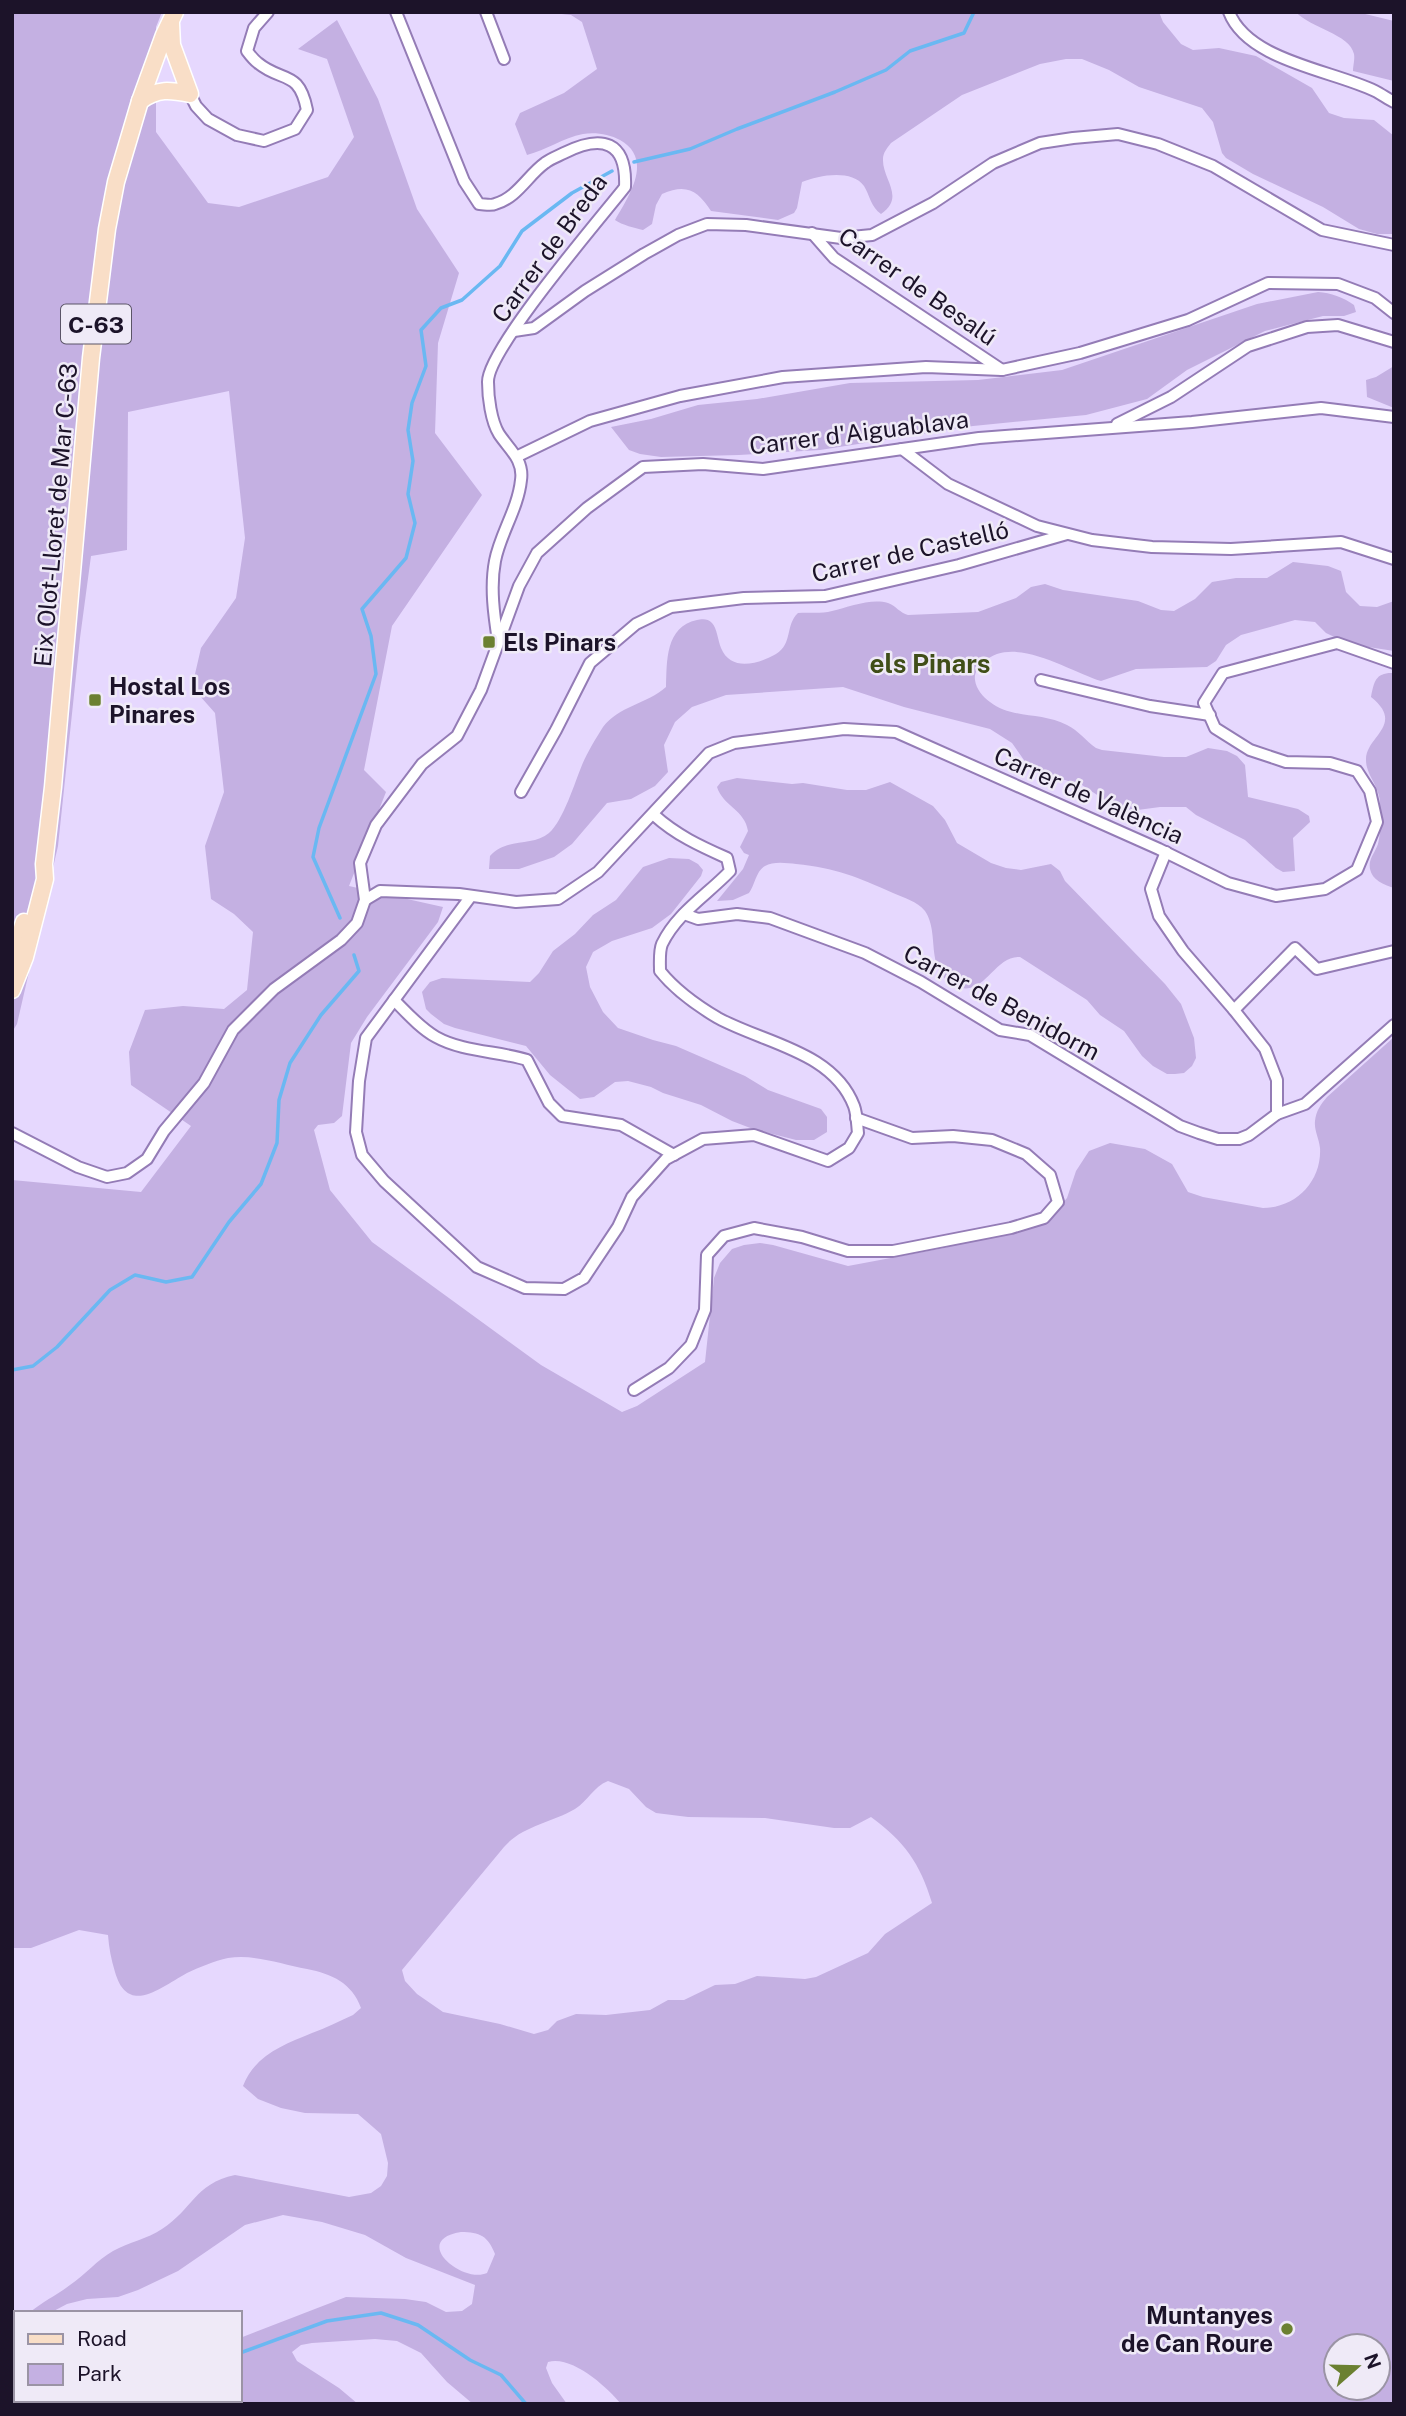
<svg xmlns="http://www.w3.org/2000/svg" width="1406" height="2416" font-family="'Public Sans',sans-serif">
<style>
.green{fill:#c4b0e2;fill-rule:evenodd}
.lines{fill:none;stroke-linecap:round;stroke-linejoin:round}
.stream{stroke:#6ab8f2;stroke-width:3.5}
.minor-casing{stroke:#947cb6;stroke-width:14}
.primary-casing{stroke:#fff;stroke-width:19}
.minor{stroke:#fff;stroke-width:10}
.primary{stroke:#f9dec7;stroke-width:16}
.poi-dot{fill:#6b8031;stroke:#efeaf7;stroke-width:2.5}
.labels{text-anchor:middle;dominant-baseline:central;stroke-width:5;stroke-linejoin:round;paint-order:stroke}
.shield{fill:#efeaf7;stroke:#5b5467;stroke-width:2}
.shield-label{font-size:23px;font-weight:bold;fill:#1c1329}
.street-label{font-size:24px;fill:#1c1329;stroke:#efeaf7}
.poi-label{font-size:24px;font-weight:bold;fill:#1c1329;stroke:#efeaf7;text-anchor:start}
.neighbourhood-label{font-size:26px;font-weight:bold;fill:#404e18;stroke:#efeaf7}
</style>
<rect width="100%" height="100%" fill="#e6d8fe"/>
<g class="green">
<path d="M12,12H162L156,27V132L208,203L239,207L328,177L354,137L327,59L298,49L337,20L378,99L417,209L459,273L438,343L435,433L482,495L392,626L364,770L386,792L349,886L443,907L438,922L367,1017L351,1043L342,1116L334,1123L318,1125L314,1130L330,1190L372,1242L541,1365L622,1412L637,1406L705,1362L714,1278L720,1263L732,1249L744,1245L760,1243L773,1245L848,1266L944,1248L1050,1218L1067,1198L1076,1171L1089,1151L1110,1143L1145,1149L1172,1164L1188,1192L1203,1197L1263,1208C1296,1208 1322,1181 1320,1148C1319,1138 1314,1130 1315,1121C1316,1111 1321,1104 1327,1097L1394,1037V2404H621C607,2387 572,2355 548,2362L546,2368L552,2383L567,2404H473L447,2382L421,2353L397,2341L375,2339L312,2343L301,2345L292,2352L297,2361L339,2388L358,2404H12V2397L16,2395V2400H240V2338L346,2297L405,2299L426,2302L446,2312L462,2311L472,2304L475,2285L406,2258L365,2235L322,2222L283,2215L245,2225L178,2271L138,2290L118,2297L87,2299L67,2304L50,2313H29C42,2302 57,2295 70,2285C85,2275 97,2260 113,2251C129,2242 147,2239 162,2229C193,2209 194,2184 235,2175L349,2197L371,2193L381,2186L387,2176L388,2163L381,2134L358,2114L305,2113L281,2108L258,2099L243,2086C255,2055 283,2045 312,2033C326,2028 339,2021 353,2015L361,2008C352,1983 332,1974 307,1969C281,1964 255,1954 228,1958C214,1961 200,1967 187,1973C161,1987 128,2017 115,1972C111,1959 109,1948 108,1935L79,1930L31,1948H12V1180L141,1192L191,1126L131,1085L129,1052L145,1010L183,1006L224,1009L247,990L253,932L234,914L211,899L205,846L224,792L215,713L192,687L201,648L236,598L245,538L229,391L128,412L127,550L91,556L80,638L58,846L17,1024L12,1032ZM608,1781L629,1789L646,1807L656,1813L688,1817L765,1818L834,1828H850L871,1817C904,1841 920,1863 932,1903L885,1934L868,1953L816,1977L805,1979L757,1976L735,1984L715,1985L684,2000H668L650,2010L606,2015L576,2014L557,2021L548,2030L534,2034L500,2024L443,2012L417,1994L405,1981L402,1970L504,1847C522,1826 551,1823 575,1809C588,1801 593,1787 608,1781ZM461,2232C480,2232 488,2236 495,2254L487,2273C462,2284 410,2240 461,2232ZM1336,2346H1378V2388H1336Z"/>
<path d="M543,12H1159L1163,22L1181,44L1193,50L1219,48L1256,56L1312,88L1329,113L1344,118L1374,120L1394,136V234H1377L1359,229L1323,207L1253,174L1226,158L1222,153L1213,122L1202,108L1139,87L1109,70L1082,59H1066L1040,64L962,95L891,143C887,148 883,153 883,159C882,179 906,197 881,214C871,207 870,196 864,186C852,169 819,175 802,182L797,208L794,213L778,220L711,211C698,191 687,183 662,194L656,205L652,224L643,230C635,228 622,225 615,220C629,196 654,159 620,140C609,134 595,132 583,134C563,138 546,150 527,155L515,124L520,113L564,93L597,69L582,22L571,15Z"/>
<path d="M1296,12H1357L1394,21V81L1353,71C1353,66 1355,59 1354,54C1350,34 1310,28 1296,12Z"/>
<path d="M1318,292C1331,293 1343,297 1354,305L1356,312L1344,316H1323L1265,331L1187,370L1147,399L1086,415L973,426L820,450L739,455L661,457L640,454L629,450L611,427L651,419L698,405L757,399L850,383L978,380L1062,370L1257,304Z"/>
<polygon points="1394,366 1394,408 1367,397 1366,380 1376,377"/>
<path d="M1293,562L1328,566L1341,571L1346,592L1360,606L1377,607L1394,601V651L1349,644L1326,633L1315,622L1295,620L1241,635L1226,645L1216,661L1207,667L1136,669L1101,681C1070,672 1014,634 984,662C978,667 974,673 975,680C976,689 983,697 990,702C1011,719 1042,712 1067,725C1078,730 1086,741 1096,748L1102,750L1164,757H1186L1208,748L1227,751L1237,756L1245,765L1248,797L1298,809L1309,816L1310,822L1293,838L1295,871L1283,872L1276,868L1245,840L1196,815L1186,807H1160L1130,811L1117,808L1082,785L1031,770L1012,743L990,729L904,707L843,687L726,695L692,707L675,722L664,745L668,772L655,786L631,799L607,803L572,844L554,857L519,869H489L490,856C506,837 533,847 549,833C563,821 575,782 582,765C587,753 596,738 603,727C619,706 647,704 666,687C667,661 665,627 697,620C701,619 708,618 712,623C717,628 718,641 721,648C731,672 758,664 776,654C793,644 785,625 798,613C809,612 821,614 832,611C849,607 871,598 888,603C896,606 900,613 908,615L978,612L1016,598L1031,587L1045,584L1063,590L1138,601L1161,610L1174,611L1195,599L1212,582L1236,578H1267Z"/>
<path d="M1394,673V888C1384,885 1372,880 1370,869C1368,859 1375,853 1378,844C1381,832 1380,818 1380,806C1381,787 1366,776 1366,760C1365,737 1406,725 1371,697C1374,681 1376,672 1394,673Z"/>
<path d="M737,778L792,784L803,783L847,790H866L890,782L933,806L945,820L957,843L991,863L1006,868L1021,870L1051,864L1060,871L1065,881L1165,984L1181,1004L1194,1038L1196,1058L1192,1066L1184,1073L1175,1074H1167L1153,1066L1142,1056L1124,1031L1100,1015L1087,1000L1020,957C994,955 984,999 956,986C923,970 941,935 925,911C917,901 904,898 893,893C857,877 836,868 796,864C787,863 773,861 765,866C756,871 755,885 749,893L733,900L717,901L743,869L749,855L744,853L740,847L748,831C745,810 723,806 717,787L721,782Z"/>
<polygon points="669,858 689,859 698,864 703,870 701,876 671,914 652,928 612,941 593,952 586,967 590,987 603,1012 618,1028 653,1040 676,1046 745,1076 768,1090 821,1109 827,1117 827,1132 814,1140 796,1140 753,1129 732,1121 701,1105 663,1093 651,1087 628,1081 615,1082 594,1097 580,1099 550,1075 526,1046 455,1028 444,1024 431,1014 426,1009 422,992 430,982 442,978 530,982 539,973 553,951 575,934 593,915 616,900 643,867"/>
</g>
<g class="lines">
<g class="stream">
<polyline points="634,162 690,149 737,129 835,92 886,70 910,51 964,33 974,12"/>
<polyline points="340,918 313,857 319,828 376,674 371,636 362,609 406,558 415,523 408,494 413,461 408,430 412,403 426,366 421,330 441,308 462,300 500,266 522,231 572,193 612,171"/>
<polyline points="12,1370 33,1366 57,1347 110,1290 135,1275 166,1282 192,1277 229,1222 261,1184 277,1143 279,1100 290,1063 321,1015 359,971 354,955"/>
<polyline points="240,2353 327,2321 381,2313 418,2325 470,2360 501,2375 526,2404"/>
<polyline points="33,2404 62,2400"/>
</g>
<defs>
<g id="minor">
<path d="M396,12L464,181L479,204C484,204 491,206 495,204C517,198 528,175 545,163C550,159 558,156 564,153C602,134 627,141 625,187C599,220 487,350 488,382C488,397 491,421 499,434C509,449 524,460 521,480C518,509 500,534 495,561C490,587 494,615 498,641"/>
<polyline points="486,12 504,59"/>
<path d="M1229,12C1248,61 1332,70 1375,91C1381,94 1388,99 1394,102"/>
<path d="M190,94L196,106L208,119L237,135L264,141L295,129L307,110C299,69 282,83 258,63C254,60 250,55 247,51L254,28L268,12"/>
<polyline points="812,233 834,258 1002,370"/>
<polyline points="514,331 534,328 585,291 644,254 678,235 707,224 746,225 841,238 872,235 933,203 993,163 1040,143 1073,138 1118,134 1158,144 1213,166 1322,230 1394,245"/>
<polyline points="1117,424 1171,397 1248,346 1307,327 1338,325 1394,342"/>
<polyline points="902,449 948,484 1037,526 1092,540 1152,547 1231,549 1341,542 1394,559"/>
<polyline points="518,456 590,421 680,396 783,377 926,367 1002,370 1080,353 1188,320 1268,283 1338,284 1375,298 1394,313"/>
<polyline points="1041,680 1150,706 1210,715"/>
<polyline points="521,792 556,730 590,663 636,624 671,607 744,598 825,596 959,565 1067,534"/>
<path d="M471,896L366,1038L359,1081L356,1132L362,1155L384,1181L477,1267L525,1288L564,1289L584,1278L618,1227L632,1197L666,1159L703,1139L754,1135L828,1161L849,1148L858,1133C857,1125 857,1114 854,1106C833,1051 763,1043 718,1018C696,1005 676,991 660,971C660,963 659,951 662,944C677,913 707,895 730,871L727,858C700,846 676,835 654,815"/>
<polyline points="365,900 380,891 459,894 516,902 558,899 598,872 709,753 734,743 844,729 896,732 1159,849 1228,883 1276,896 1325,889 1357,870 1377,822 1370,791 1357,771 1330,763 1286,762 1250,750 1215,728 1204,703 1223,673 1337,643 1394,663"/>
<polyline points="684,914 698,919 737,914 770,918 865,953 921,982 1000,1030 1030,1035 1180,1126 1199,1133 1218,1139 1239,1139 1249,1135 1277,1114 1277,1080 1265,1049 1234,1010 1183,951 1159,916 1151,889 1166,852"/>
<path d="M394,1000C407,1013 420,1028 436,1037C463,1052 498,1051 527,1060L549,1103L562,1116L621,1125L674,1155"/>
<polyline points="1234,1010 1295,948 1317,969 1394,951"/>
<polyline points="1277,1114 1305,1104 1394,1025"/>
<polyline points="12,1133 78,1167 107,1177 127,1173 147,1159 164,1131 204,1083 233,1030 274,989 341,940 357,923 365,900 360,863 376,825 422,764 457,736 481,690 519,586 537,553 587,508 643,467 703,464 763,469 979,438 1192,422 1321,408 1394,417"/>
<polyline points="634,1390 669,1368 691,1345 705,1310 707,1255 724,1236 754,1228 802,1237 848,1251 893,1251 1011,1228 1044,1218 1058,1202 1050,1175 1026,1154 992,1140 953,1136 912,1138 856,1118"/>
</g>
<g id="primary">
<path d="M140,101C158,88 170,90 190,94L172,45L171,24"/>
<polyline points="12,960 24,922"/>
<polyline points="12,990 25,957 45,879 44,864 53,787 91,358 107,229 116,182 140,101 164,35 175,12"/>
</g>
</defs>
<use href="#minor" class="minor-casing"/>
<use href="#primary" class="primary-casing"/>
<use href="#minor" class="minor"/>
<use href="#primary" class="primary"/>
</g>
<g class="poi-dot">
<rect x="482" y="635" width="14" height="14" rx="3.5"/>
<rect x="88" y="693" width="14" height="14" rx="3.5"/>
<circle cx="1287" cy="2329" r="7"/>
</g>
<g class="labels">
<rect class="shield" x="61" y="304.5" width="70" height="39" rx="5"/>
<g class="shield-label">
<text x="96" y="324">C-63</text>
</g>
<g class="street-label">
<text transform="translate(549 248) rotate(-54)">Carrer de Breda</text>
<text transform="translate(918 286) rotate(35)">Carrer de Besalú</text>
<text transform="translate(859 432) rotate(-7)">Carrer d'Aiguablava</text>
<text transform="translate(55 515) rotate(-85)">Eix Olot-Lloret de Mar C-63</text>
<text transform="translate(910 551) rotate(-13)">Carrer de Castelló</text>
<text transform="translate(1089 795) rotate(24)">Carrer de València</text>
<text transform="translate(1002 1002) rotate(28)">Carrer de Benidorm</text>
</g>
<g class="poi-label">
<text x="503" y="642">Els Pinars</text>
<text x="109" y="686">Hostal Los<tspan x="109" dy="28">Pinares</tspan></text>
<text x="1273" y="2315" text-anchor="end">Muntanyes<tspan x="1273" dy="28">de Can Roure</tspan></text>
</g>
<g class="neighbourhood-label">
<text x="930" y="663">els Pinars</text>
</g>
</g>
<rect width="1406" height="2416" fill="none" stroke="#1c1329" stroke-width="28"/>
<rect x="14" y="2311" width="228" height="91" fill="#efeaf7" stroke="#9b94a5" stroke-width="2"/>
<rect x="28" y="2334" width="35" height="10" fill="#f9dec7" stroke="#9b94a5" stroke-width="2"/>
<text x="77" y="2346" font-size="21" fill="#1c1329">Road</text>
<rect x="28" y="2364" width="35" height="21" fill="#c4b0e2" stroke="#9b94a5" stroke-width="2"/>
<text x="77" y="2381" font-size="21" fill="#1c1329">Park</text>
<g transform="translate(1357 2367) rotate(70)"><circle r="33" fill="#efeaf7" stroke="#9b94a5" stroke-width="2"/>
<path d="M0-5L12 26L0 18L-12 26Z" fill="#6b8031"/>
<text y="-10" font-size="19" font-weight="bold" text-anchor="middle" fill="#1c1329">N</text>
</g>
</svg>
